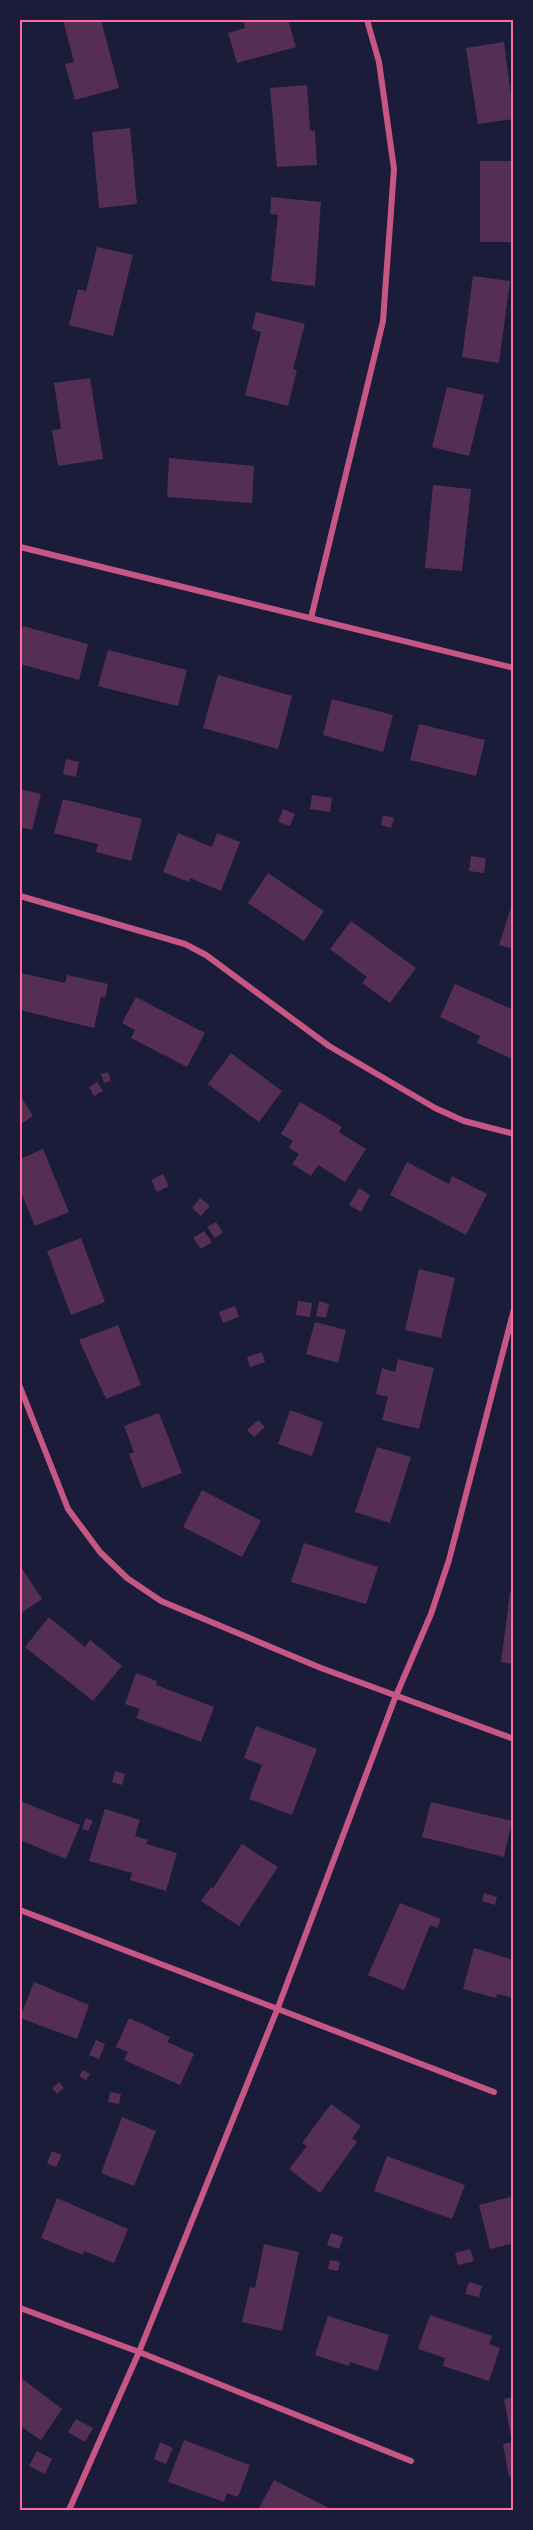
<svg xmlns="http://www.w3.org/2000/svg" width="533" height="2530" font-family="Manrope,sans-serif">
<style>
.building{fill:#542f53}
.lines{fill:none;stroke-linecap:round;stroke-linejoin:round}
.minor{stroke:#c65784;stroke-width:6}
.neatline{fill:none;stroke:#ff6b9d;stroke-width:2}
</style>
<rect width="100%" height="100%" fill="#1b1b3a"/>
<g class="building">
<polygon points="63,20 101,20 119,88 75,100 65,64 74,62"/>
<polygon points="243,20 288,20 296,47 237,63 228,33 245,28"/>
<polygon points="504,42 514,119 478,124 466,48"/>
<polygon points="307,85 310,130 315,131 317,165 277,167 270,88"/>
<polygon points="130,128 137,204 99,208 92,132"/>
<rect x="480" y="161" width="34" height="81"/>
<polygon points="271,197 321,202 315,286 271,281 278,215 270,214"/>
<polygon points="97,247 133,255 113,336 69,325 78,289 86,291"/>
<polygon points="473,276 510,281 499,363 462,357"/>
<polygon points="256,312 305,324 293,369 297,370 288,406 245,395 261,332 252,329"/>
<polygon points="90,378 103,459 58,466 52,430 61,429 54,383"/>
<polygon points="447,387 484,395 469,456 432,447"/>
<polygon points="169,458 254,466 252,503 167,497"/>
<polygon points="433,485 471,489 462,571 425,568"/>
<polygon points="23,626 88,644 79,680 20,664 20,638"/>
<polygon points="108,650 187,670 178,706 98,686"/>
<polygon points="218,675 292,696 278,749 203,728"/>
<polygon points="332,699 393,715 383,752 323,735"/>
<polygon points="419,724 485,740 476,776 410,760"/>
<polygon points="66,759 79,762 76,777 63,774"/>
<polygon points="20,789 41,794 32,830 20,827"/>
<polygon points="312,795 332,798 330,812 310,809"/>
<polygon points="63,799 142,819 131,861 96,852 98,844 54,833"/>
<polygon points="283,809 295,814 290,826 278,822"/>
<polygon points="383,815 394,818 391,828 381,825"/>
<polygon points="178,833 212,847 217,833 240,842 221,891 190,878 189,882 163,872"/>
<polygon points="471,856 486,858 484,873 469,871"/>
<polygon points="268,873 324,911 304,941 248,903"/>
<polygon points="513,901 514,901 514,949 499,945"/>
<polygon points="351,921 416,968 390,1003 362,983 367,977 330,949"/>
<polygon points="21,973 65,983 67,975 108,984 105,998 101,997 94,1028 20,1010"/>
<polygon points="455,984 514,1010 514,1050 510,1058 477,1043 480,1036 440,1017"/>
<polygon points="136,997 205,1033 187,1067 131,1038 135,1030 122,1023"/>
<polygon points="231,1053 282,1091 259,1122 208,1084"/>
<polygon points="108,1072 111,1081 104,1083 101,1074"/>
<polygon points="97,1082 103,1091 94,1096 89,1087"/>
<polygon points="20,1095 33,1116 20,1125"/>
<polygon points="300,1102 342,1127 339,1132 366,1149 345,1182 318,1165 311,1176 292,1164 299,1154 289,1148 293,1141 281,1134"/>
<polygon points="43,1149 69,1212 35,1226 20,1190 20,1159"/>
<polygon points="407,1162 449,1184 452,1176 487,1194 466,1235 390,1195"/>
<polygon points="163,1174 169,1186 157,1192 151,1180"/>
<polygon points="359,1188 370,1195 361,1212 349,1205"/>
<polygon points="200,1198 210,1206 201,1216 192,1208"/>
<polygon points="216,1222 223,1232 215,1238 207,1227"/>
<polygon points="204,1231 212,1242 201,1249 193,1238"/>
<polygon points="81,1238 105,1302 71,1315 47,1251"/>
<polygon points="419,1269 455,1278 441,1338 405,1330"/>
<polygon points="298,1301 312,1303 310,1317 296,1315"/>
<polygon points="319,1301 329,1304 326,1318 316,1316"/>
<polygon points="235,1306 239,1317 223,1323 219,1312"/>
<polygon points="315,1322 346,1330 338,1363 306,1354"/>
<polygon points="118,1325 141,1385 106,1399 79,1340"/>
<polygon points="262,1352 265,1362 250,1367 247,1357"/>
<polygon points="398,1359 434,1368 419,1429 382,1420 388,1397 376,1394 382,1368 395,1372"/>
<polygon points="290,1410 323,1422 312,1456 278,1444"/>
<polygon points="159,1413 182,1473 142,1488 129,1454 134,1452 124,1426"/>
<polygon points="258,1420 265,1427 254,1437 247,1430"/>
<polygon points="377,1447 411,1457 390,1523 355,1512"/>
<polygon points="202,1490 261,1521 242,1557 183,1527"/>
<polygon points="304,1543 378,1567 366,1604 291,1582"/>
<polygon points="21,1567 42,1599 20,1614 20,1568"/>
<polygon points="510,1592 514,1592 514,1664 501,1662"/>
<polygon points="49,1617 85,1647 90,1640 122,1666 93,1701 25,1647"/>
<polygon points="136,1673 157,1681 156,1685 214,1707 201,1742 136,1718 140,1709 125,1704"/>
<polygon points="256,1726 317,1749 292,1815 249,1799 262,1765 244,1758"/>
<polygon points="115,1771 125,1774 122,1785 112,1782"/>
<polygon points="20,1801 80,1825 66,1859 20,1840"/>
<polygon points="431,1802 512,1821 504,1857 422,1837"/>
<polygon points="105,1809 140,1820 135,1836 148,1840 146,1844 177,1853 166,1891 130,1880 132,1873 89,1861"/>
<polygon points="86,1818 93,1821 88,1831 82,1829"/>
<polygon points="242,1844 278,1867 239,1926 201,1901 211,1887 213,1888"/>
<polygon points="484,1893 497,1897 495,1905 482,1901"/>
<polygon points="400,1903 441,1919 437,1928 430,1925 404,1990 368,1975"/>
<polygon points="474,1948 514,1960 514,1998 497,1994 496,1998 463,1989"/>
<polygon points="34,1982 89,2005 77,2039 20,2018"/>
<polygon points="129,2018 170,2037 167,2042 194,2054 180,2085 124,2060 128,2052 116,2047"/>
<polygon points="96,2040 105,2044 99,2059 89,2055"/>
<polygon points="83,2070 90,2074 86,2080 79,2076"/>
<polygon points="59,2082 64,2088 57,2094 52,2088"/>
<polygon points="110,2092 121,2094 119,2104 108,2102"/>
<polygon points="331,2104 361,2126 352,2138 357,2142 320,2193 289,2169 307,2146 302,2143"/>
<polygon points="122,2117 156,2131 134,2186 101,2173"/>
<polygon points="52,2151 62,2155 56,2167 47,2163"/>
<polygon points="387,2156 465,2185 452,2219 374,2191"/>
<polygon points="514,2196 514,2243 490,2249 479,2205"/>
<polygon points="57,2198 128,2229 114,2263 84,2251 83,2255 41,2238"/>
<polygon points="331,2233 343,2237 339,2249 327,2245"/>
<polygon points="264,2244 299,2252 282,2331 242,2322 250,2287 255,2288"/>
<polygon points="470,2249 474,2261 458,2265 455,2253"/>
<polygon points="330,2260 340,2262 338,2271 328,2269"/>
<polygon points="469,2282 482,2286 479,2297 465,2294"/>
<polygon points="430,2315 492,2336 489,2344 500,2348 489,2381 443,2366 445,2358 418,2349"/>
<polygon points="328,2316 389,2335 378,2371 350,2362 349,2366 315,2355"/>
<polygon points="20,2377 62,2409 41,2440 20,2426"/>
<polygon points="514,2397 514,2476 509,2477 503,2444 512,2442 504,2399"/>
<polygon points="76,2419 93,2428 85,2442 68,2432"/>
<polygon points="184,2440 250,2465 238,2497 227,2493 224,2502 168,2482"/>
<polygon points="160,2442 173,2448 166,2464 154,2459"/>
<polygon points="37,2451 52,2459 45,2474 29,2466"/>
<polygon points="274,2480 333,2510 258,2510"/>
</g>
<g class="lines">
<g class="minor">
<polyline points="20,547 514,668"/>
<polyline points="311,618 383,321 394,169 379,62 367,20"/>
<polyline points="20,896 185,944 206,955 329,1046 435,1108 464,1121 514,1134"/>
<polyline points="20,1387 68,1509 100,1552 127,1578 161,1601 321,1668 514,1739"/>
<polyline points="20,1910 494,2092"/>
<polyline points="20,2308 139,2352 411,2461"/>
<polyline points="69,2510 139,2352 277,2010 395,1698 431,1614 449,1560 514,1309"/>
</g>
</g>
<rect width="533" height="2530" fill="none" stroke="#1b1b3a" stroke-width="42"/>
<rect x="21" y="21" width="491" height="2488" class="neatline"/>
</svg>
